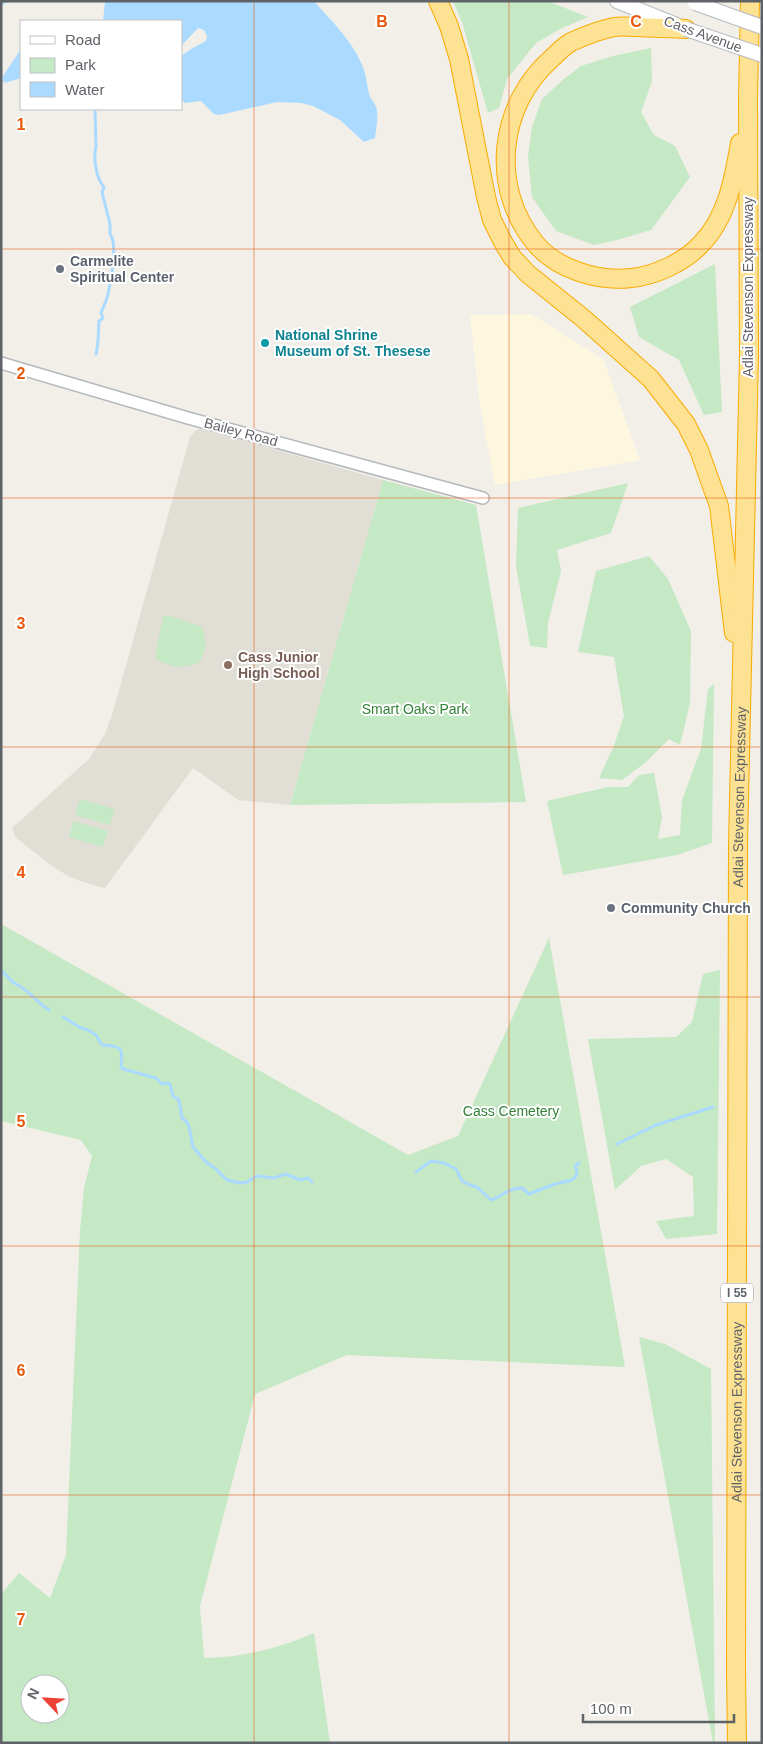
<svg xmlns="http://www.w3.org/2000/svg" width="763" height="1744" font-family="Arial,sans-serif">
<style>
.commercial{fill:#fef7e0}
.education{fill:#e1ded6}
.green{fill:#c5e8c5;fill-rule:evenodd}
.water{fill:#aadaff}
.lines{fill:none;stroke-linecap:round;stroke-linejoin:round}
.stream{stroke:#aadaff;stroke-width:3}
.tertiary-casing{stroke:#b5b8bc;stroke-width:14}
.secondary-casing{stroke:#b6babf;stroke-width:16}
.motorway-casing{stroke:#f9ab00;stroke-width:20}
.tertiary{stroke:#fff;stroke-width:11}
.secondary{stroke:#fff;stroke-width:14}
.motorway{stroke:#fde293;stroke-width:18}
.secondary-bridge-casing{stroke:#b6babf;stroke-width:16;stroke-linecap:butt}
.secondary-bridge{stroke:#fff;stroke-width:14}
.grid{fill:none;stroke:#e8590c;stroke-width:1;stroke-opacity:0.55}
.worship-dot{fill:#6b7280;stroke:#fff;stroke-width:2}
.culture-dot{fill:#0f9aa8;stroke:#fff;stroke-width:2}
.education-dot{fill:#8d6e63;stroke:#fff;stroke-width:2}
.labels{text-anchor:middle;dominant-baseline:central;stroke-width:4;stroke-linejoin:round;paint-order:stroke}
.shield{fill:#fff;stroke:#8f9295;stroke-width:1}
.shield-label{font-size:12px;font-weight:bold;fill:#5f6368}
.street-label{font-size:14px;fill:#5f6368;stroke:#fff}
.worship-label{font-size:14px;font-weight:bold;fill:#5b616d;stroke:#fff;text-anchor:start}
.culture-label{font-size:14px;font-weight:bold;fill:#0d838f;stroke:#fff;text-anchor:start}
.education-label{font-size:14px;font-weight:bold;fill:#785e54;stroke:#fff;text-anchor:start}
.park-label{font-size:14px;fill:#348238;stroke:#fff}
.grid-label{font-size:16px;text-anchor:middle;font-weight:bold;fill:#e8590c;stroke:#fff;stroke-width:4;stroke-linejoin:round;paint-order:stroke}
</style>
<rect width="100%" height="100%" fill="#f1efe8"/>
<polygon class="commercial" points="531,314 603,359 640,460 495,485 480,406 470,315"/>
<polygon class="education" points="198,429 205,430 383,480 290,805 238,800 193,768 105,888 92,885 68,876 51,865 16,838 12,828 89,759 105,734 112,715 190,437 194,432"/>
<g class="green">
<polygon points="453,1 547,1 588,17 562,28 536,43 507,79 499,108 488,113 462,22"/>
<polygon points="651,48 652,81 641,112 654,135 675,146 690,177 651,230 617,240 594,245 556,231 532,197 528,157 532,127 542,99 564,79 581,66 613,56"/>
<polygon points="715,264 722,412 704,415 679,360 639,337 630,307"/>
<polygon points="383,480 476,505 526,802 290,805"/>
<polygon points="628,483 611,533 557,550 561,571 548,623 547,648 530,646 516,566 518,508"/>
<polygon points="649,556 668,579 691,631 690,703 680,745 669,739 646,762 622,780 599,778 613,748 624,716 614,657 578,652 596,571"/>
<path d="M168,615L202,627C207,641 207,650 199,663C182,668 169,669 155,657L163,616Z"/>
<polygon points="714,684 712,843 677,855 563,875 547,801 608,787 628,787 639,775 654,773 662,817 658,839 680,835 682,800 701,749 708,689"/>
<polygon points="80,799 115,809 110,825 75,815"/>
<polygon points="73,821 108,831 103,847 69,837"/>
<path d="M1,924L408,1155L458,1136L549,938L625,1367L347,1355L255,1394L200,1606L204,1658C241,1658 280,1648 314,1633L330,1743H1V1594L19,1573L50,1598L66,1555L80,1231L84,1188L92,1156L81,1140L1,1121ZM30,1684H60V1714H30Z"/>
<polygon points="720,970 717,1234 666,1239 656,1221 694,1216 693,1177 666,1159 641,1166 615,1190 588,1039 676,1037 692,1022 703,974"/>
<polygon points="639,1337 665,1344 711,1369 715,1743 713,1743"/>
</g>
<g class="water">
<path d="M105,1H314C333,23 354,42 364,70C367,79 367,88 370,97C372,100 375,103 376,107C379,116 376,129 375,138L364,142L340,120L313,106L301,103L277,102L219,115L214,114L201,101L185,103L181,99V56L191,49L206,41L207,36L204,30L198,28L181,46V21H103Z"/>
<polygon points="21,49 21,78 5,83 3,76"/>
</g>
<g class="lines">
<g class="stream">
<polyline points="1,4 7,1"/>
<polyline points="1,81 4,79"/>
<path d="M95,109L96,147C93,157 96,179 104,187L102,192L110,224V234C118,243 111,282 108,294C107,300 103,307 101,313L103,318L99,321C98,332 99,343 96,354"/>
<path d="M1,971C7,974 10,981 16,984C29,990 36,1002 49,1010"/>
<path d="M63,1017L81,1028L88,1030L96,1035L102,1045C122,1046 123,1048 121,1066L123,1069L156,1078L162,1084L167,1083L170,1084L173,1096L179,1100L182,1118L187,1122L189,1127L193,1147L206,1162L216,1169L227,1180L241,1183L247,1182L257,1176L274,1178L286,1174L300,1180L308,1178L312,1182"/>
<polyline points="617,1144 656,1125 713,1107"/>
<path d="M416,1172L431,1161L444,1163L456,1169L462,1181L470,1185L477,1187L491,1200C504,1196 507,1188 522,1188L529,1194L555,1184L572,1180L576,1176L577,1171L575,1166L579,1163"/>
</g>
<defs>
<polyline id="tertiary" points="1,363 188,418 483,498"/>
<polyline id="secondary" points="617,1 679,26"/>
<g id="motorway">
<polyline points="438,1 449,26 459,59 486,197 492,220 503,242 512,257 528,274 584,319 651,379 686,424 699,450 719,506 734,633"/>
<path d="M686,29C669,28 653,28 637,27C629,27 621,26 614,27C600,30 584,36 571,42C564,46 557,53 551,59C498,106 490,188 535,243C556,269 598,282 631,278C654,276 685,262 701,244C727,218 734,178 740,143"/>
<path id="s1" d="M737,1743L736,1671L738,844L749,356L748,99L750,1"/>
</g>
</defs>
<use href="#tertiary" class="tertiary-casing"/>
<use href="#secondary" class="secondary-casing"/>
<use href="#motorway" class="motorway-casing"/>
<use href="#tertiary" class="tertiary"/>
<use href="#secondary" class="secondary"/>
<use href="#motorway" class="motorway"/>
<defs>
<g id="secondary-bridge">
<polyline points="695,3 762,27"/>
<polyline points="686,29 762,55"/>
</g>
</defs>
<use href="#secondary-bridge" class="secondary-bridge-casing"/>
<use href="#secondary-bridge" class="secondary-bridge"/>
</g>
<path class="grid" d="M254,1V1743M509,1V1743M1,249H762M1,498H762M1,747H762M1,997H762M1,1246H762M1,1495H762"/>
<g class="worship-dot">
<circle cx="60" cy="269" r="5"/>
<circle cx="611" cy="908" r="5"/>
</g>
<circle class="culture-dot" cx="265" cy="343" r="5"/>
<circle class="education-dot" cx="228" cy="665" r="5"/>
<g class="labels">
<rect class="shield" x="721" y="1283.5" width="32" height="19" rx="4"/>
<g class="shield-label">
<text x="737" y="1293">I 55</text>
</g>
<g class="street-label">
<text transform="translate(703 34) rotate(20)">Cass Avenue</text>
<text transform="translate(748 287) rotate(-90)">Adlai Stevenson Expressway</text>
<text transform="translate(241 432) rotate(15)">Bailey Road</text>
<text stroke="none"><textPath href="#s1" startOffset="946">Adlai Stevenson Expressway</textPath></text>
<text stroke="none"><textPath href="#s1" startOffset="331">Adlai Stevenson Expressway</textPath></text>
</g>
<g class="worship-label">
<text x="70" y="261">Carmelite<tspan x="70" dy="16">Spiritual Center</tspan></text>
<text x="621" y="908">Community Church</text>
</g>
<g class="culture-label">
<text x="275" y="335">National Shrine<tspan x="275" dy="16">Museum of St. Thesese</tspan></text>
</g>
<g class="education-label">
<text x="238" y="657">Cass Junior<tspan x="238" dy="16">High School</tspan></text>
</g>
<g class="park-label">
<text x="415" y="709">Smart Oaks Park</text>
<text x="511" y="1111">Cass Cemetery</text>
</g>
</g>
<g class="grid-label">
<text x="382" y="27">B</text>
<text x="636" y="27">C</text>
<text x="21" y="130">1</text>
<text x="21" y="379">2</text>
<text x="21" y="629">3</text>
<text x="21" y="878">4</text>
<text x="21" y="1127">5</text>
<text x="21" y="1376">6</text>
<text x="21" y="1625">7</text>
</g>
<rect width="763" height="1744" fill="none" stroke="#5f6368" stroke-width="5"/>
<rect x="20" y="20" width="162" height="90" fill="#ffffff" stroke="#bfc1c3"/>
<rect x="30" y="36" width="25" height="8" fill="#ffffff" stroke="#bfc1c3"/>
<text x="65" y="45" font-size="15" fill="#5f6368">Road</text>
<rect x="30" y="58" width="25" height="15" fill="#c5e8c5" stroke="#bfc1c3"/>
<text x="65" y="70" font-size="15" fill="#5f6368">Park</text>
<rect x="30" y="82" width="25" height="15" fill="#aadaff" stroke="#bfc1c3"/>
<text x="65" y="95" font-size="15" fill="#5f6368">Water</text>
<g transform="translate(45 1699) rotate(295)"><circle r="24" fill="#ffffff" stroke="#bfc1c3"/>
<path d="M0-4L9 19L0 12L-9 19Z" fill="#ea4335"/>
<text y="-8" font-size="14" font-weight="bold" text-anchor="middle" fill="#5f6368">N</text>
</g>
<path d="M583 1714v8h151v-8" fill="none" stroke="#5f6368" stroke-width="2.5"/>
<text x="590" y="1714" font-size="15" fill="#5f6368" stroke="#ffffff" stroke-width="4" paint-order="stroke">100 m</text>
</svg>
